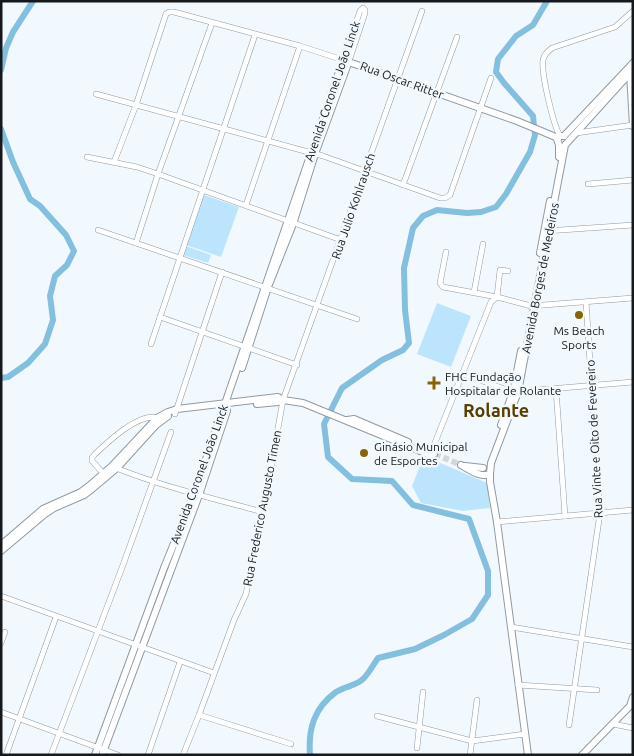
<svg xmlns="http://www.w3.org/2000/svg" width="634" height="756" font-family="Ubuntu,sans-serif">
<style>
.green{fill:#bce5fd}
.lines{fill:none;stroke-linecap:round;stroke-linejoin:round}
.river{stroke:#83bfdf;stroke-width:6}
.major-tunnel{stroke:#d1d7dc;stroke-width:6;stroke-dasharray:6 3;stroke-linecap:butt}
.minor-casing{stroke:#8f9aa1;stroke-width:6}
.major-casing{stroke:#8f9aa1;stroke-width:8}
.minor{stroke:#fff;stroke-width:5}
.major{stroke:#fff;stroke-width:6}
.poi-dot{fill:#896502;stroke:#f2f9fe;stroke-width:2}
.labels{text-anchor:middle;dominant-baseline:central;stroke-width:5;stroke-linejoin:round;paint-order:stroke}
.street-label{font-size:12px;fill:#15191c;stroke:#f2f9fe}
.poi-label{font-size:12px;fill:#15191c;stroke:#f2f9fe;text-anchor:start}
.district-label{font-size:18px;font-weight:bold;fill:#583f00;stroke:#f2f9fe}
</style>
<rect width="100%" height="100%" fill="#f2f9fe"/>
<g class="green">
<polygon points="204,195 239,207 221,257 186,245"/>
<polygon points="186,246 211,255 208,263 183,255"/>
<polygon points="437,303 471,316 451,367 417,354"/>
<polygon points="424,456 487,483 490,508 463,511 421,503 412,486"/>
</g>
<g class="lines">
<g class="river">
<polyline points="1,70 6,48 13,32 33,1"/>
<polyline points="1,129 13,162 30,199 40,206 66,235 74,251 67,265 55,276 50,296 53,320 45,344 28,363 8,377 1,378"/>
<path d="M310,755C308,729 314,708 336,692C345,686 357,686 364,678C369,673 373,665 378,658L415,649L444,635L472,619L488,595V571L469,519L413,505L392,481L352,479L328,457L324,424L342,388L382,360L403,350L409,343L405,310L404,268L413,228L423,216L437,210L467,213L481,212L496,207L506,194L530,152L535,135L533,116L504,83L496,72L498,59L516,36L533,25L547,1"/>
</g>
<polyline class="major-tunnel" points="435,454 461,465"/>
<defs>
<g id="minor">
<polyline points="96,94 323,156 440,198 445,198 450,195 491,78"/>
<polyline points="576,133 633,125"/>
<path d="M560,136C553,124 541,73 543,60C544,55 548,51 552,48L615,27L633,11"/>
<polyline points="87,157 137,167 158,174 341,240"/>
<polyline points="114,162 136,105 166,14 169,12 174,12 300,46 343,60 360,11 363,8 365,10 365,13 349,61"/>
<polyline points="588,184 633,180"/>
<polyline points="403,185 457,37"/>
<polyline points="246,205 300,46"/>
<polyline points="98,230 357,319"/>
<polyline points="546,231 633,225"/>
<polyline points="136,243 158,174 212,23"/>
<polyline points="446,252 440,283 443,287 497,297 531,306 633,298"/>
<polyline points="474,292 483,244"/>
<polyline points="160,317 297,365"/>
<polyline points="151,344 255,35"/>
<polyline points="463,374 513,392 633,382"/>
<polyline points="556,389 565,516"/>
<polyline points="175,414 222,272"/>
<polyline points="430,455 491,302 497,297 500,270 508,271"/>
<path d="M116,468C164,487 214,499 263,512"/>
<path d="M103,473L92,461V458L95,454C109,441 134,417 154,417L158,420"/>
<polyline points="497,522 633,510"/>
<polyline points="1,596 214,673"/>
<polyline points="511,627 633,647"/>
<polyline points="1,643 5,632"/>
<polyline points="518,685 597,690"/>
<polyline points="1,712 118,755"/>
<polyline points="199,715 291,744"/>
<polyline points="377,716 472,741 525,734"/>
<polyline points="613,724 633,728"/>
<polyline points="569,725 600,513 586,302"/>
<polyline points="417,748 423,692"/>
<polyline points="6,755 56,617"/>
<polyline points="51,755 123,565 171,432"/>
<polyline points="148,755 180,662"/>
<polyline points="183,755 199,715 234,620 246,594 263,512 283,400 422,11"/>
<polyline points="470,755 477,700"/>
</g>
<g id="major">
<polyline points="630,73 633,126"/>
<polyline points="564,136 633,63"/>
<polyline points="559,157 559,145 557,139 560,136 564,136"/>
<polyline points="540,253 550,201"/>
<polyline points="242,368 268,287 293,224 315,154 349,61"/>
<polyline points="257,404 278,402 283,400"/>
<polyline points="347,420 354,419 408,442"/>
<polyline points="501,425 513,392 521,351"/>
<path d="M461,465C470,470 481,478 490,474L491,463L518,392L565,145L633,70"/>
<polyline points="465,466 483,468"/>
<polyline points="490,474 490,482 497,522 528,755"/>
<polyline points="1,545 43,509 81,492 89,486 112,466 157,418 168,412 177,409 278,397 283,400 303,403 430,455 434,454"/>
<polyline points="1,551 45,514 54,508 84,495 92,489 117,468 156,425 168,416"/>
<polyline points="95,755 164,568 194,494 343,60 517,121 558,138"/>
<polyline points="102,755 199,495 227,411"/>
<polyline points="582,755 630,706 633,697"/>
</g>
</defs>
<use href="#minor" class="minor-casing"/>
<use href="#major" class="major-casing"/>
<use href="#minor" class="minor"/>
<use href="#major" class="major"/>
</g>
<g class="poi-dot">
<circle cx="579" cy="315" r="5"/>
<path d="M431.5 375.5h5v5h5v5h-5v5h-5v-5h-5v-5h5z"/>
<circle cx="364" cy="453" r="5"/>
</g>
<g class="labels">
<g class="street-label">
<text transform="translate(402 80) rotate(20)">Rua Oscar Ritter</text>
<text transform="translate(332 91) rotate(-71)">Avenida Coronel João Linck</text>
<text transform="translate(353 206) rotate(-71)">Rua Julio Kohlrausch</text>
<text transform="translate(540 278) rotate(-79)">Avenida Borges de Medeiros</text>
<text transform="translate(594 439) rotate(-93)">Rua Vinte e Oito de Fevereiro</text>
<text transform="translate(199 474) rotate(-70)">Avenida Coronel João Linck</text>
<text transform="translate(262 508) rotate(-79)">Rua Frederico Augusto Timen</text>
</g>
<g class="poi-label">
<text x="579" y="330" text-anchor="middle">Ms Beach<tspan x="579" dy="14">Sports</tspan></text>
<text x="445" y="376">FHC Fundação<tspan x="445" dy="14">Hospitalar de Rolante</tspan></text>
<text x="374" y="446">Ginásio Municipal<tspan x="374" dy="14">de Esportes</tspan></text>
</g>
<g class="district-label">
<text x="496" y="410">Rolante</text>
</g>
</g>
<rect width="634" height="756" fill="none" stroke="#15191c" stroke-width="5"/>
</svg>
